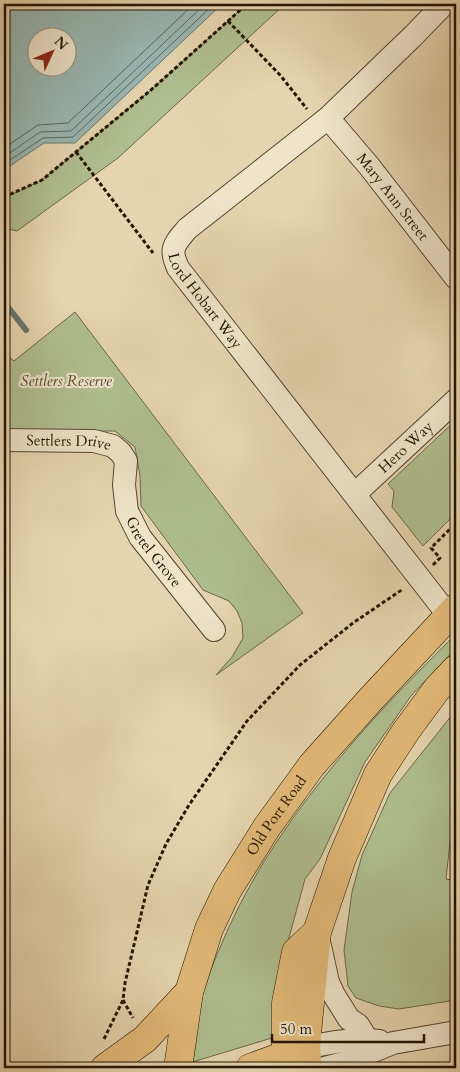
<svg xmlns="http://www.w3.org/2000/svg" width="460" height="1072" font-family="Cardo,serif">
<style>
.green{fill:#afbe8e;stroke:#696a48}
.water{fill:#98b7b3;stroke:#69766d;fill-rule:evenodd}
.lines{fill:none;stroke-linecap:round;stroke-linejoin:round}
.shore{stroke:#5e665b;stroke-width:1}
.stream{stroke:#69766d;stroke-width:6}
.minor-casing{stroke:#54452e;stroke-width:24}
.major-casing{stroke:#231503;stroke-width:29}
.path{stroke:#231503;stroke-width:3;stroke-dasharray:4 2.5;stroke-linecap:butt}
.minor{stroke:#eee4ca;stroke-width:22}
.major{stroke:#e2ba77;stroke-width:28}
.labels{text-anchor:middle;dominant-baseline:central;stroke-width:4.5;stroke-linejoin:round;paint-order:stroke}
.street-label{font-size:15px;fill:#231503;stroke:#eee4ca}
.park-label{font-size:15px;font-style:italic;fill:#4d482d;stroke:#eee4ca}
</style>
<rect width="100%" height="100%" fill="#e5d5ae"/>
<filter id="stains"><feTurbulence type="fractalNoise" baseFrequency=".004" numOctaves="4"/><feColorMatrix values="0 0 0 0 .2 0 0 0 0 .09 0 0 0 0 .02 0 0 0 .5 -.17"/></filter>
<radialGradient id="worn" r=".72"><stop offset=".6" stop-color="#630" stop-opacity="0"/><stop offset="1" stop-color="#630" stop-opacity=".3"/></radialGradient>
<g class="green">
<polygon points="247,4 285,4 118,158 17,231 4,228 4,198 42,180 151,90"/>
<polygon points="75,312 303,613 216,675 232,657 243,638 242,623 237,611 229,601 203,590 141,506 140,476 135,447 115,431 4,431 4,352 14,361"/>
<polygon points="456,420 456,513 423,546 392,507 394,491 388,484"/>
<path d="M456,634V648L411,696L365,762L320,859L305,879L289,938L272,1038L189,1063C192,1046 194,1028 198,1011C202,990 211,969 219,950C269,827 363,726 456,634Z"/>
<polygon points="456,710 456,787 446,879 456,881 456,1000 399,1009 379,1006 356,998 348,986 344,950 352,892 362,855 390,793"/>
</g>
<path class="water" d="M4,4H222L75,143H44L4,170ZM38,38H68V68H38Z"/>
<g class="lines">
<g class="shore">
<polyline points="4,148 38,125 68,123 194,4"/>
<polyline points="4,157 40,132 71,131 205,4"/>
<polyline points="4,164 43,138 73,137 214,4"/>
</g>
<polyline class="stream" points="4,302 26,330"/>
<defs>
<g id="minor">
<path id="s1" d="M444,4L413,36L328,118L187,229C174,245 169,248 178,268L449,616"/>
<path id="s2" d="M328,118L369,166L456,278"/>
<path id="s3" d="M4,440L94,441L113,446L121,453L126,461L124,485L127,511L140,537L214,630"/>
<path id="s4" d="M355,494L456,400"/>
<polyline points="320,946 328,982 334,995 349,1019 358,1025 367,1039"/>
<path d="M306,1048C330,1042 355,1038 379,1041"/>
<polyline points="325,1068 344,1063 393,1043 456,1032"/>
</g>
<g id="major">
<polyline points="105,1068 145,1039 189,992"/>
<path id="s5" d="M178,1068L189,992L209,929L227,891L267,827L312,765L371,699L456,608"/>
<polyline points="250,1068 302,1049"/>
<polyline points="286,1068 286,1003 296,952 317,932"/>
<polyline points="308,1068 306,1048 308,1023 317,932 342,858 378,774 406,731 437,689 456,669"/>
</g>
</defs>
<use href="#minor" class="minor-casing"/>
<use href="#major" class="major-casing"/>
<g class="path">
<polyline points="228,21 280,75 307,109"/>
<polyline points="76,152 153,253"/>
<polyline points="4,197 42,180 151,90 247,4"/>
<polyline points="433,565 440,558 431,548 456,523"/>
<polyline points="123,1000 133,1018"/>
<polyline points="104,1039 123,1000 125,983 148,885 166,844 189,805 247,721 300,665 353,623 403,589"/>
</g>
<use href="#minor" class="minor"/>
<use href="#major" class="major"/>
</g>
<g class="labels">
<g class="street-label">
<text stroke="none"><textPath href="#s2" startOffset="102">Mary Ann Street</textPath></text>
<text stroke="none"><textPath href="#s1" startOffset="428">Lord Hobart Way</textPath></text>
<text stroke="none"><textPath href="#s3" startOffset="65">Settlers Drive</textPath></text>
<text stroke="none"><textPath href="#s4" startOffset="69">Hero Way</textPath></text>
<text stroke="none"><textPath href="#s3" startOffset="229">Gretel Grove</textPath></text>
<text stroke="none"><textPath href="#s5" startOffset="275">Old Port Road</textPath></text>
</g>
<g class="park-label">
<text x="66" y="381">Settlers Reserve</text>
</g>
</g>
<rect width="460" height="1072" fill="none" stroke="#e5d5ae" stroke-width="20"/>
<rect x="5" y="5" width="450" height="1062" fill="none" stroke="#231503" stroke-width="2.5"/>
<rect x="10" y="10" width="440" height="1052" fill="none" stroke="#231503"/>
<g transform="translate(52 52) rotate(46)"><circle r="24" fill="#eee4ca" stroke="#9d917a"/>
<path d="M0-4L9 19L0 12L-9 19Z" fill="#8f2418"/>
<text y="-8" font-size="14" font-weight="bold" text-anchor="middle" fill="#231503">N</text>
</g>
<path d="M272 1034v8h152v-8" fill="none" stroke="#231503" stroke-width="2.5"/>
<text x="280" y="1034" font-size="15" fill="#231503" stroke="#eee4ca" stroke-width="4" paint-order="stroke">50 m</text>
<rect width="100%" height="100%" filter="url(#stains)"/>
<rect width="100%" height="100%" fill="url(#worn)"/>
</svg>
